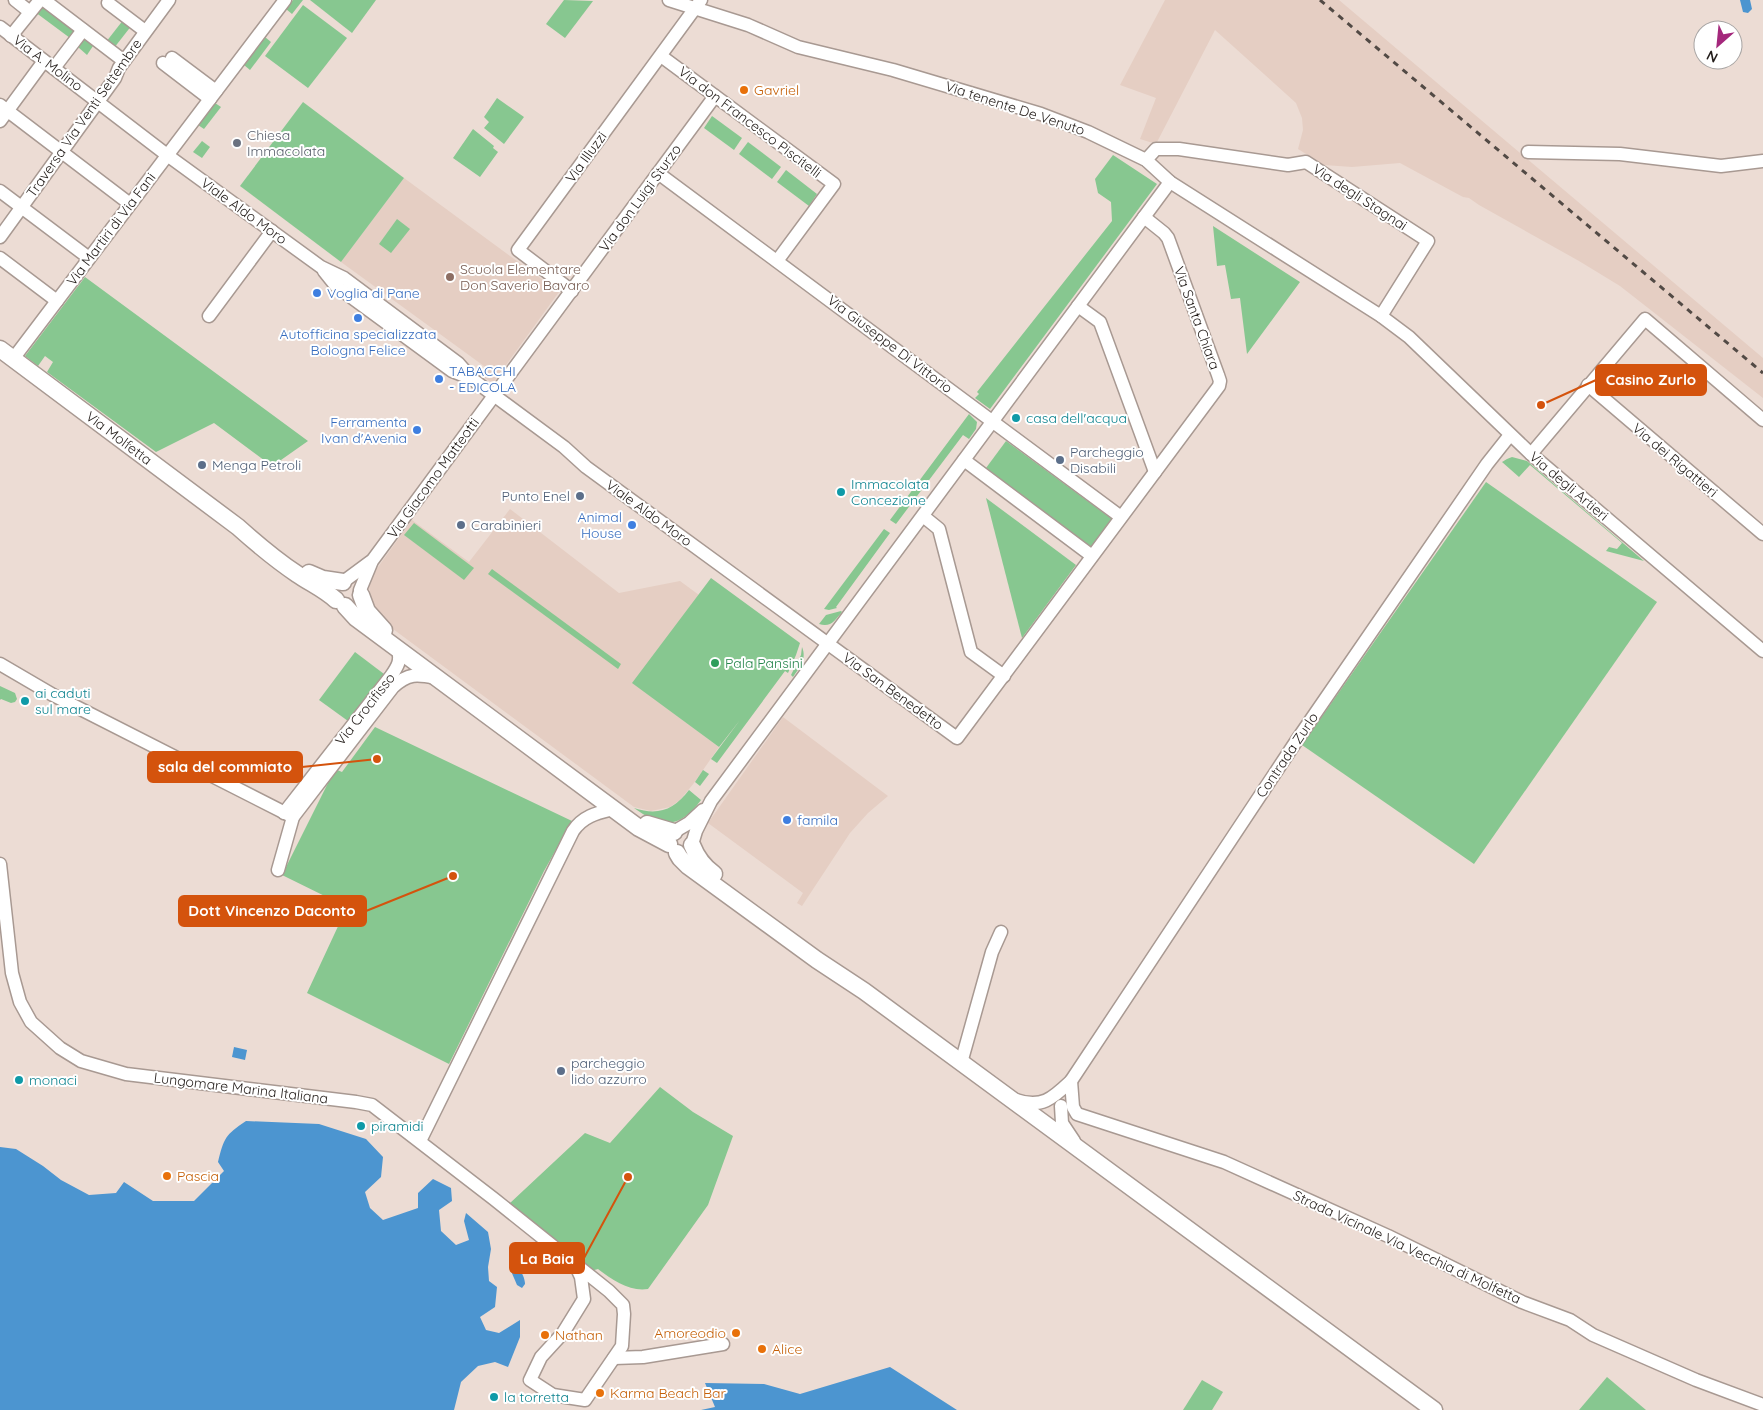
<svg xmlns="http://www.w3.org/2000/svg" width="1763" height="1410" font-family="Quicksand,sans-serif">
<style>
.built{fill:#e5cec3}
.green{fill:#87c790}
.water{fill:#4c95d0}
.lines{fill:none;stroke-linecap:round;stroke-linejoin:round}
.minor-casing{stroke:#a89992;stroke-width:15}
.major-casing{stroke:#a89992;stroke-width:19}
.minor{stroke:#fff;stroke-width:12}
.major{stroke:#fff;stroke-width:16}
.rail{stroke:#524a45;stroke-width:3;stroke-dasharray:6 6;stroke-linecap:butt}
.food-dot{fill:#e8710a;stroke:#fff;stroke-width:2}
.worship-dot{fill:#6b7280;stroke:#fff;stroke-width:2}
.education-dot{fill:#8d6e63;stroke:#fff;stroke-width:2}
.shop-dot{fill:#3f7fe0;stroke:#fff;stroke-width:2}
.culture-dot{fill:#0f9aa8;stroke:#fff;stroke-width:2}
.service-dot{fill:#5c6f8a;stroke:#fff;stroke-width:2}
.leisure-dot{fill:#2e9e5b;stroke:#fff;stroke-width:2}
.labels{text-anchor:middle;dominant-baseline:central;stroke-width:4;stroke-linejoin:round;paint-order:stroke}
.street-label{font-size:14px;fill:#221c19;stroke:#fff}
.food-label{font-size:14px;fill:#c56008;stroke:#fff;text-anchor:start}
.worship-label{font-size:14px;fill:#5b616d;stroke:#fff;text-anchor:start}
.education-label{font-size:14px;fill:#785e54;stroke:#fff;text-anchor:start}
.shop-label{font-size:14px;fill:#366cbe;stroke:#fff;text-anchor:start}
.culture-label{font-size:14px;fill:#0d838f;stroke:#fff;text-anchor:start}
.service-label{font-size:14px;fill:#4e5e75;stroke:#fff;text-anchor:start}
.leisure-label{font-size:14px;fill:#27864d;stroke:#fff;text-anchor:start}
.leader{fill:none;stroke:#d4530d;stroke-width:2}
.callout-dot{fill:#d4530d;stroke:#fff;stroke-width:2}
.callout{fill:#d4530d;stroke:#d4530d;stroke-width:2}
.callout-label{font-size:15px;text-anchor:middle;font-weight:bold;fill:#fff}
</style>
<rect width="100%" height="100%" fill="#ecdcd4"/>
<g class="built">
<polygon points="1165,0 1339,0 1763,358 1763,398 1620,286 1579,261 1479,205 1469,198 1463,197 1400,163 1352,167 1324,165 1298,149 1303,130 1302,118 1296,103 1215,30 1156,144 1140,139 1156,98 1120,85"/>
<polygon points="404,178 559,292 493,383 483,377 488,369 341,262"/>
<polygon points="510,509 619,593 680,581 699,595 633,683 719,747 694,783 680,800 670,807 651,811 634,807 393,629 374,609 369,588 373,574 412,520 469,562"/>
<polygon points="783,717 888,796 868,813 850,833 802,906 797,903 803,893 708,823"/>
</g>
<g class="green">
<polygon points="293,0 303,0 292,14 286,9"/>
<polygon points="310,0 376,0 352,33"/>
<polygon points="564,0 593,1 565,38 546,24"/>
<polygon points="41,4 76,30 70,38 35,12"/>
<polygon points="303,5 347,38 308,88 265,56"/>
<polygon points="124,19 132,25 114,48 106,42"/>
<polygon points="265,37 271,42 250,70 244,65"/>
<polygon points="84,39 93,46 87,55 78,47"/>
<polygon points="497,98 524,117 504,144 484,128 489,122 484,117"/>
<polygon points="303,102 404,178 341,262 240,186"/>
<polygon points="215,103 221,107 204,129 198,125"/>
<polygon points="712,116 742,138 734,150 704,128"/>
<polygon points="473,129 494,146 493,148 498,152 480,177 453,158"/>
<polygon points="202,141 210,147 202,158 193,152"/>
<polygon points="748,142 781,167 772,179 739,154"/>
<polygon points="1113,155 1157,184 990,409 975,398 979,394 977,392 1112,221 1111,202 1098,193 1095,179"/>
<polygon points="786,170 817,194 809,206 777,182"/>
<polygon points="397,219 410,229 391,253 379,244"/>
<polygon points="1213,226 1300,282 1247,354 1240,298 1231,299 1225,265 1217,266"/>
<polygon points="85,277 308,441 281,460 282,463 276,469 214,423 156,452 47,372 53,362 45,356 38,366 25,356"/>
<polygon points="969,414 977,422 976,429 969,439 963,435 896,524 890,520"/>
<polygon points="1006,441 1112,519 1091,548 986,468"/>
<polygon points="1512,457 1527,461 1644,561 1606,551 1609,547 1617,549 1622,543 1530,465 1519,477 1502,462 1507,459"/>
<polygon points="1486,482 1657,602 1474,864 1302,745"/>
<polygon points="986,498 1076,565 1022,638"/>
<polygon points="414,523 474,568 464,580 404,535"/>
<polygon points="884,529 890,533 836,607 837,608 829,610 824,609"/>
<polygon points="492,569 621,664 618,669 488,574"/>
<polygon points="711,578 800,643 796,655 788,673 785,671 717,763 711,759 740,720 719,747 632,683"/>
<path d="M841,611L842,612C835,620 831,628 819,624L826,615Z"/>
<path d="M802,647C807,659 800,667 793,677L791,675L801,655Z"/>
<polygon points="355,652 384,674 348,721 319,700"/>
<polygon points="0,686 15,693 17,699 15,702 11,703 1,699 0,700"/>
<polygon points="375,727 572,821 544,871 449,1064 307,993 347,907 282,875 335,769 342,772"/>
<polygon points="703,770 709,774 700,786 695,782"/>
<path d="M689,790L701,800C680,829 662,828 634,808C658,816 674,810 689,790Z"/>
<path d="M660,1087L693,1112L733,1136L708,1205L648,1289C630,1292 612,1280 598,1269L591,1271L509,1204L585,1133L610,1143Z"/>
<polygon points="1607,1377 1646,1410 1579,1410"/>
<polygon points="1202,1380 1223,1392 1212,1410 1183,1410"/>
</g>
<g class="water">
<polygon points="1740,0 1750,0 1752,9 1748,13 1743,12"/>
<polygon points="234,1047 247,1050 245,1060 232,1057"/>
<path d="M246,1121L319,1124L366,1139L383,1157L381,1177L365,1192L370,1208L383,1220L418,1208V1193L433,1179L451,1188L452,1201L439,1210L441,1231L456,1245L469,1240L464,1221L466,1213L488,1232L491,1249L488,1267L489,1281L497,1287L495,1307L480,1317L486,1330L499,1333L520,1320V1337L508,1367L495,1362L478,1366L461,1382L454,1410H0V1147L16,1149L43,1166L61,1180L89,1195L116,1193L124,1182L153,1201H194L224,1171L218,1162C224,1138 225,1135 246,1121Z"/>
<path d="M515,1266C521,1268 525,1279 525,1284L522,1288L517,1285L511,1271L513,1267Z"/>
<polygon points="890,1367 957,1410 701,1410 715,1407 705,1383 764,1384 800,1394"/>
</g>
<g class="lines">
<defs>
<g id="minor">
<polyline points="15,0 30,12"/>
<polyline points="44,0 124,61"/>
<polyline points="669,0 748,25 798,47 893,70 1041,114 1088,132 1146,160 1170,182 1381,316 1409,337 1531,454 1763,651"/>
<polyline points="108,3 145,31"/>
<polyline points="0,27 167,155 321,267 344,278 458,363 472,379 564,447 586,467 957,738 1219,386 1220,381 1218,375 1168,238 1164,233 1144,217"/>
<polyline points="11,36 40,0"/>
<polyline points="661,56 834,184 777,261"/>
<polyline points="172,58 216,91"/>
<polyline points="163,63 210,99"/>
<polyline points="54,68 83,30"/>
<polyline points="0,105 130,204"/>
<polyline points="0,121 44,61"/>
<polyline points="1528,152 1620,154 1721,166 1763,161"/>
<polyline points="1146,160 1156,149 1179,149 1288,165 1306,162 1428,241 1381,316"/>
<polyline points="658,173 1121,517"/>
<polyline points="0,191 89,258"/>
<polyline points="0,237 115,78 119,68 169,0"/>
<polyline points="0,258 57,301"/>
<polyline points="324,271 336,286 452,371 470,378"/>
<polyline points="572,291 518,250 701,0"/>
<polyline points="1078,306 1100,322 1155,472"/>
<polyline points="209,316 272,231"/>
<polyline points="13,359 285,0"/>
<polyline points="1588,385 1763,534"/>
<polyline points="1531,454 1645,319 1763,420"/>
<polyline points="964,460 1092,556"/>
<polyline points="923,516 939,529 971,652 1004,676"/>
<polyline points="343,582 370,562"/>
<polyline points="360,590 372,561 715,96"/>
<polyline points="0,664 53,695 293,817"/>
<path d="M284,813L391,676C398,666 401,661 398,649"/>
<polyline points="677,830 689,823 703,810"/>
<polyline points="693,841 696,831 711,801 1170,182"/>
<polyline points="0,864 12,973 20,1002 31,1022 60,1048 81,1061 126,1074 356,1102 372,1105 494,1199 609,1291 623,1305 624,1314 622,1346 585,1400 553,1395 530,1380 541,1357 563,1333 584,1299 581,1277 575,1264"/>
<path d="M278,870L293,817L393,687C408,673 417,674 436,678"/>
<polyline points="961,1063 992,952 1001,932"/>
<polyline points="1071,1081 1073,1107 1077,1114 1224,1162 1388,1236 1522,1302 1570,1320 1593,1335 1696,1380 1763,1405"/>
<path d="M1016,1100C1042,1109 1053,1098 1071,1081L1297,740L1487,464L1510,435"/>
<polyline points="1061,1106 1062,1123 1074,1141"/>
<path d="M420,1141L573,831C583,816 597,813 613,809"/>
<polyline points="614,1358 643,1357 723,1344"/>
</g>
<g id="major">
<path d="M0,349L238,527C257,544 276,560 297,574C310,583 324,589 336,600"/>
<polyline points="309,573 323,579 343,582"/>
<polyline points="361,595 367,611 384,630"/>
<polyline points="345,606 356,618 639,828 669,844"/>
<polyline points="647,824 674,832"/>
<path d="M692,845C697,858 703,866 714,874"/>
<polyline points="677,853 680,858 688,866 817,960 864,991 1434,1410"/>
</g>
</defs>
<use href="#minor" class="minor-casing"/>
<use href="#major" class="major-casing"/>
<use href="#minor" class="minor"/>
<use href="#major" class="major"/>
<polyline class="rail" points="1320,0 1763,373"/>
</g>
<g class="food-dot">
<circle cx="744" cy="90" r="5"/>
<circle cx="167" cy="1176" r="5"/>
<circle cx="736" cy="1333" r="5"/>
<circle cx="545" cy="1335" r="5"/>
<circle cx="762" cy="1349" r="5"/>
<circle cx="600" cy="1393" r="5"/>
</g>
<circle class="worship-dot" cx="237" cy="143" r="5"/>
<circle class="education-dot" cx="450" cy="277" r="5"/>
<g class="shop-dot">
<circle cx="317" cy="293" r="5"/>
<circle cx="358" cy="318" r="5"/>
<circle cx="439" cy="379" r="5"/>
<circle cx="417" cy="430" r="5"/>
<circle cx="632" cy="525" r="5"/>
<circle cx="787" cy="820" r="5"/>
</g>
<g class="culture-dot">
<circle cx="1016" cy="418" r="5"/>
<circle cx="841" cy="492" r="5"/>
<circle cx="25" cy="701" r="5"/>
<circle cx="19" cy="1080" r="5"/>
<circle cx="361" cy="1126" r="5"/>
<circle cx="494" cy="1397" r="5"/>
</g>
<g class="service-dot">
<circle cx="1060" cy="460" r="5"/>
<circle cx="202" cy="465" r="5"/>
<circle cx="580" cy="496" r="5"/>
<circle cx="461" cy="525" r="5"/>
<circle cx="561" cy="1071" r="5"/>
</g>
<circle class="leisure-dot" cx="715" cy="663" r="5"/>
<g class="labels">
<g class="street-label">
<text transform="translate(48 63) rotate(37)">Via A. Molino</text>
<text transform="translate(1015 108) rotate(18)">Via tenente De Venuto</text>
<text transform="translate(84 118) rotate(-55)">Traversa Via Venti Settembre</text>
<text transform="translate(750 122) rotate(37)">Via don Francesco Piscitelli</text>
<text transform="translate(586 157) rotate(-54)">Via Illuzzi</text>
<text transform="translate(1360 197) rotate(33)">Via degli Stagnai</text>
<text transform="translate(640 198) rotate(-54)">Via don Luigi Sturzo</text>
<text transform="translate(244 211) rotate(36)">Viale Aldo Moro</text>
<text transform="translate(111 229) rotate(-53)">Via Martiri di Via Fani</text>
<text transform="translate(1197 318) rotate(70)">Via Santa Chiara</text>
<text transform="translate(890 344) rotate(37)">Via Giuseppe Di Vittorio</text>
<text transform="translate(119 438) rotate(37)">Via Molfetta</text>
<text transform="translate(1675 460) rotate(40)">Via dei Rigattieri</text>
<text transform="translate(433 478) rotate(-54)">Via Giacomo Matteotti</text>
<text transform="translate(1569 486) rotate(40)">Via degli Artieri</text>
<text transform="translate(649 513) rotate(36)">Viale Aldo Moro</text>
<text transform="translate(893 691) rotate(36)">Via San Benedetto</text>
<text transform="translate(365 709) rotate(-52)">Via Crocifisso</text>
<text transform="translate(1287 755) rotate(-56)">Contrada Zurlo</text>
<text transform="translate(241 1088) rotate(7)">Lungomare Marina Italiana</text>
<text transform="translate(1407 1247) rotate(25)">Strada Vicinale Via Vecchia di Molfetta</text>
</g>
<g class="food-label">
<text x="754" y="90">Gavriel</text>
<text x="177" y="1176">Pascia</text>
<text x="726" y="1333" text-anchor="end">Amoreodio</text>
<text x="555" y="1335">Nathan</text>
<text x="772" y="1349">Alice</text>
<text x="610" y="1393">Karma Beach Bar</text>
</g>
<g class="worship-label">
<text x="247" y="135">Chiesa<tspan x="247" dy="16">Immacolata</tspan></text>
</g>
<g class="education-label">
<text x="460" y="269">Scuola Elementare<tspan x="460" dy="16">Don Saverio Bavaro</tspan></text>
</g>
<g class="shop-label">
<text x="327" y="293">Voglia di Pane</text>
<text x="358" y="334" text-anchor="middle">Autofficina specializzata<tspan x="358" dy="16">Bologna Felice</tspan></text>
<text x="449" y="371">TABACCHI<tspan x="449" dy="16">- EDICOLA</tspan></text>
<text x="407" y="422" text-anchor="end">Ferramenta<tspan x="407" dy="16">Ivan d'Avenia</tspan></text>
<text x="622" y="517" text-anchor="end">Animal<tspan x="622" dy="16">House</tspan></text>
<text x="797" y="820">famila</text>
</g>
<g class="culture-label">
<text x="1026" y="418">casa dell'acqua</text>
<text x="851" y="484">Immacolata<tspan x="851" dy="16">Concezione</tspan></text>
<text x="35" y="693">ai caduti<tspan x="35" dy="16">sul mare</tspan></text>
<text x="29" y="1080">monaci</text>
<text x="371" y="1126">piramidi</text>
<text x="504" y="1397">la torretta</text>
</g>
<g class="service-label">
<text x="1070" y="452">Parcheggio<tspan x="1070" dy="16">Disabili</tspan></text>
<text x="212" y="465">Menga Petroli</text>
<text x="570" y="496" text-anchor="end">Punto Enel</text>
<text x="471" y="525">Carabinieri</text>
<text x="571" y="1063">parcheggio<tspan x="571" dy="16">lido azzurro</tspan></text>
</g>
<g class="leisure-label">
<text x="725" y="663">Pala Pansini</text>
</g>
</g>
<path class="leader" d="M1541 405L1596 380M377 759L302 767M453 876L366 911M628 1177L584 1258"/>
<g class="callout-dot">
<circle cx="1541" cy="405" r="5"/>
<circle cx="377" cy="759" r="5"/>
<circle cx="453" cy="876" r="5"/>
<circle cx="628" cy="1177" r="5"/>
</g>
<g class="callout">
<rect x="1596" y="365" width="110" height="30" rx="5"/>
<rect x="148" y="752" width="154" height="30" rx="5"/>
<rect x="179" y="896" width="187" height="30" rx="5"/>
<rect x="510" y="1243" width="74" height="30" rx="5"/>
</g>
<g class="callout-label">
<text x="1651" y="385">Casino Zurlo</text>
<text x="225" y="772">sala del commiato</text>
<text x="272" y="916">Dott Vincenzo Daconto</text>
<text x="547" y="1264">La Baia</text>
</g>
<g transform="translate(1718 45) rotate(207)"><circle r="24" fill="#ffffff" stroke="#a7a4a3"/>
<path d="M0-4L9 19L0 12L-9 19Z" fill="#a4287c"/>
<text y="-8" font-size="14" font-weight="bold" text-anchor="middle" fill="#221c19">N</text>
</g>
</svg>
